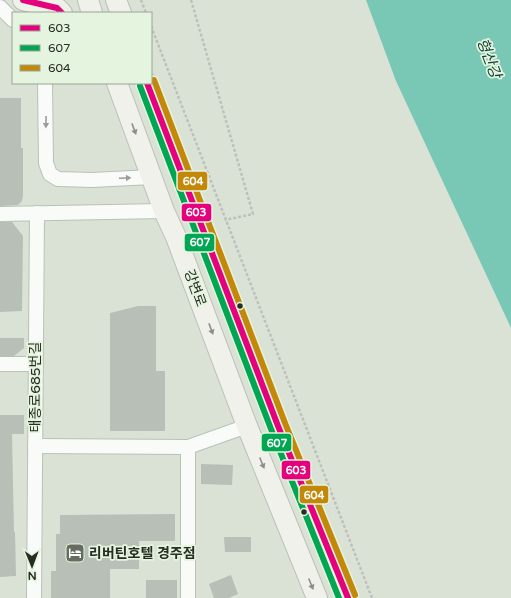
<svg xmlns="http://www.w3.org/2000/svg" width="511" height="598" font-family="'Varela Round','Noto Sans KR',sans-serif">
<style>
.water{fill:#79c7b5}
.building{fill:#b7bfb7}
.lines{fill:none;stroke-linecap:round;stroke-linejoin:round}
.street-casing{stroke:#bac0b7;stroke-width:16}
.secondary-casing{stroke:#bac0b7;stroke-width:22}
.path{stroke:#bec0bc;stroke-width:2.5;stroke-dasharray:3 2;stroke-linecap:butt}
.street{stroke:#f9fbf9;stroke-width:14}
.secondary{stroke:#f0f1ea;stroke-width:20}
.bus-1-casing{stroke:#e5f4de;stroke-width:9}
.bus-2-casing{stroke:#e5f4de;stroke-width:9}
.bus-3-casing{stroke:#e5f4de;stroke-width:9}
.bus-1{stroke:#e5007d;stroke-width:6}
.bus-2{stroke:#00a651;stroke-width:6}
.bus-3{stroke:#c38809;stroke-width:6}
.oneway{fill:#9a9e99}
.oneway2{fill:#8c8e87}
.bus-dot{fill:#272c24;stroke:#e5f4de;stroke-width:1.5}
.labels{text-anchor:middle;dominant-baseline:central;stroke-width:3.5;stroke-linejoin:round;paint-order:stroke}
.street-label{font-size:14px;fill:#272c24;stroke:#e5f4de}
.poi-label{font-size:14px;font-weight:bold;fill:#272c24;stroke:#e5f4de;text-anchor:start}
.water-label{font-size:15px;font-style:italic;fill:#12433a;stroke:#e5f4de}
.line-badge{stroke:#e5f4de;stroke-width:1.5}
.badge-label{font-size:11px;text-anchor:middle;font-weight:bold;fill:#fff}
</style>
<rect width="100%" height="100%" fill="#dae2d6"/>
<polygon class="water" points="366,0 511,0 511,328 396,81"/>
<g class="building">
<polygon points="0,98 21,98 21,148 23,148 23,195 22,201 18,205 0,206"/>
<polygon points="0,222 12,222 23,236 22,311 0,312"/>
<polygon points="138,306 156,306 156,371 165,371 165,431 110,431 110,313"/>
<polygon points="0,338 24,338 24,348 14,356 0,356"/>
<polygon points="0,415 24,415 24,434 12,434 14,532 15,532 16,576 0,577"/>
<polygon points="201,464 233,465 232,485 201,484"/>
<polygon points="175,514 175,541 139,541 139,569 110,569 110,598 51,598 51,571 56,571 56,534 60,534 60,515"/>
<polygon points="224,537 251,537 251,552 225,552"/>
<polygon points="231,575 238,594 229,598 214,598 209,584"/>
<rect x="146" y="580" width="31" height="18"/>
</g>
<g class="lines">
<defs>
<g id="street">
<polyline points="0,7 13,20"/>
<polyline points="45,83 46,163 50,174 58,179 92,180 152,177"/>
<polyline points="0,214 164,211"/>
<polyline points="0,364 35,364"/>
<polyline points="35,446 188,447 247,426"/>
<polyline points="188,447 188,598"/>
<polyline points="34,598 37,213"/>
</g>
<g id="secondary">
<polyline points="23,0 57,8 62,13"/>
<polyline points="88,0 92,13"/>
<polyline points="116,0 121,13"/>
<polyline points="117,83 164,211 176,237 247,426 317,598"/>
<polyline points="147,83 278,426 348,598"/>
</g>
</defs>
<use href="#street" class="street-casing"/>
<use href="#secondary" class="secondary-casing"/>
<g class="path">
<polyline points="141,0 146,13"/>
<polyline points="191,0 253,214 225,220"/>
<polyline points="151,26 372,598"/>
</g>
<use href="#street" class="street"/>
<use href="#secondary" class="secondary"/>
<defs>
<g id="bus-1">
<polyline points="23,0 57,8 62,13"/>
<polyline points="147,83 278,426 348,598"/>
</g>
<polyline id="bus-2" points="140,86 271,429 339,598"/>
<polyline id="bus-3" points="154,80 285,423 355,595"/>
</defs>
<use href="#bus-1" class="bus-1-casing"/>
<use href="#bus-2" class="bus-2-casing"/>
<use href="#bus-3" class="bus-3-casing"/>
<use href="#bus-1" class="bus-1"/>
<use href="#bus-2" class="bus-2"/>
<use href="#bus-3" class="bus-3"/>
</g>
<defs><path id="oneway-solid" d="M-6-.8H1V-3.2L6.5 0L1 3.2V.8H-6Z"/></defs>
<g class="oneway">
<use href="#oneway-solid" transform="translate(46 122) rotate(91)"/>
<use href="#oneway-solid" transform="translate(125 178) rotate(-2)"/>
</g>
<g class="oneway2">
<use href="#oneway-solid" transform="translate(134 129) rotate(70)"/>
<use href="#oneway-solid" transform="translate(211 329) rotate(70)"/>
<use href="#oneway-solid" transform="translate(262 463) rotate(68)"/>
<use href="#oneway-solid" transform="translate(311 584) rotate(68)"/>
</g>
<defs>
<symbol id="hotel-square" viewBox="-11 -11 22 22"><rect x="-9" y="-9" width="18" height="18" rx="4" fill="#666c62" stroke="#e5f4de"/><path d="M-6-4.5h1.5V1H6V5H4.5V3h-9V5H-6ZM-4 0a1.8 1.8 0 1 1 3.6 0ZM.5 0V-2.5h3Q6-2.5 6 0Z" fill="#fff"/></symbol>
</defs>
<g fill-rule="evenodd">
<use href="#hotel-square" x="64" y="542" width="22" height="22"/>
</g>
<g class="bus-dot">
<circle cx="240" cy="306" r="3.5"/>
<circle cx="304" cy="512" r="3.5"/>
</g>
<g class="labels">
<g class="street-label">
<text transform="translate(195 288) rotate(70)">강변로</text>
<text transform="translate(35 387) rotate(-90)">태종로685번길</text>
</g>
<g class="poi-label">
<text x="89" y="553">리버틴호텔 경주점</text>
</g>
<g class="water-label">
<text transform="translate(489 58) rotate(69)">형산강</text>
</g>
</g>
<g class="line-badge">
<rect x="177" y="171" width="31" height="20" rx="4" fill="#c38809"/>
<rect x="181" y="203" width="31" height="19" rx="4" fill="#e5007d"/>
<rect x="184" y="233" width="31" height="19" rx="4" fill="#00a651"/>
<rect x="261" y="433" width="31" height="19" rx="4" fill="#00a651"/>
<rect x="281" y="460" width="30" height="20" rx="4" fill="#e5007d"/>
<rect x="299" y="485" width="30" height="19" rx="4" fill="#c38809"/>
</g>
<g class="badge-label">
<text x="193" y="185">604</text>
<text x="196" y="216">603</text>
<text x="200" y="246">607</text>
<text x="277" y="447">607</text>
<text x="296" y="474">603</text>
<text x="314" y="499">604</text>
</g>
<rect x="12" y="12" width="140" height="72" fill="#e5f4de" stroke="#99a494"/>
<rect x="20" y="25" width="20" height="6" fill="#e5007d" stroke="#99a494"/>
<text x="48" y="32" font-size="12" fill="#272c24">603</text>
<rect x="20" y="45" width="20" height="6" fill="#00a651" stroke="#99a494"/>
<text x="48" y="52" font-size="12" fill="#272c24">607</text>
<rect x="20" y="65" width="20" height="6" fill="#c38809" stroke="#99a494"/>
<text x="48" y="72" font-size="12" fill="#272c24">604</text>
<g transform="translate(32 566) rotate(179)" stroke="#e5f4de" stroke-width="3" paint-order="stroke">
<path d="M0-3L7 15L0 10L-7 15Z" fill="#272c24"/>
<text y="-6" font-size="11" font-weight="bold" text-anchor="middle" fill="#272c24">N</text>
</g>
</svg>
